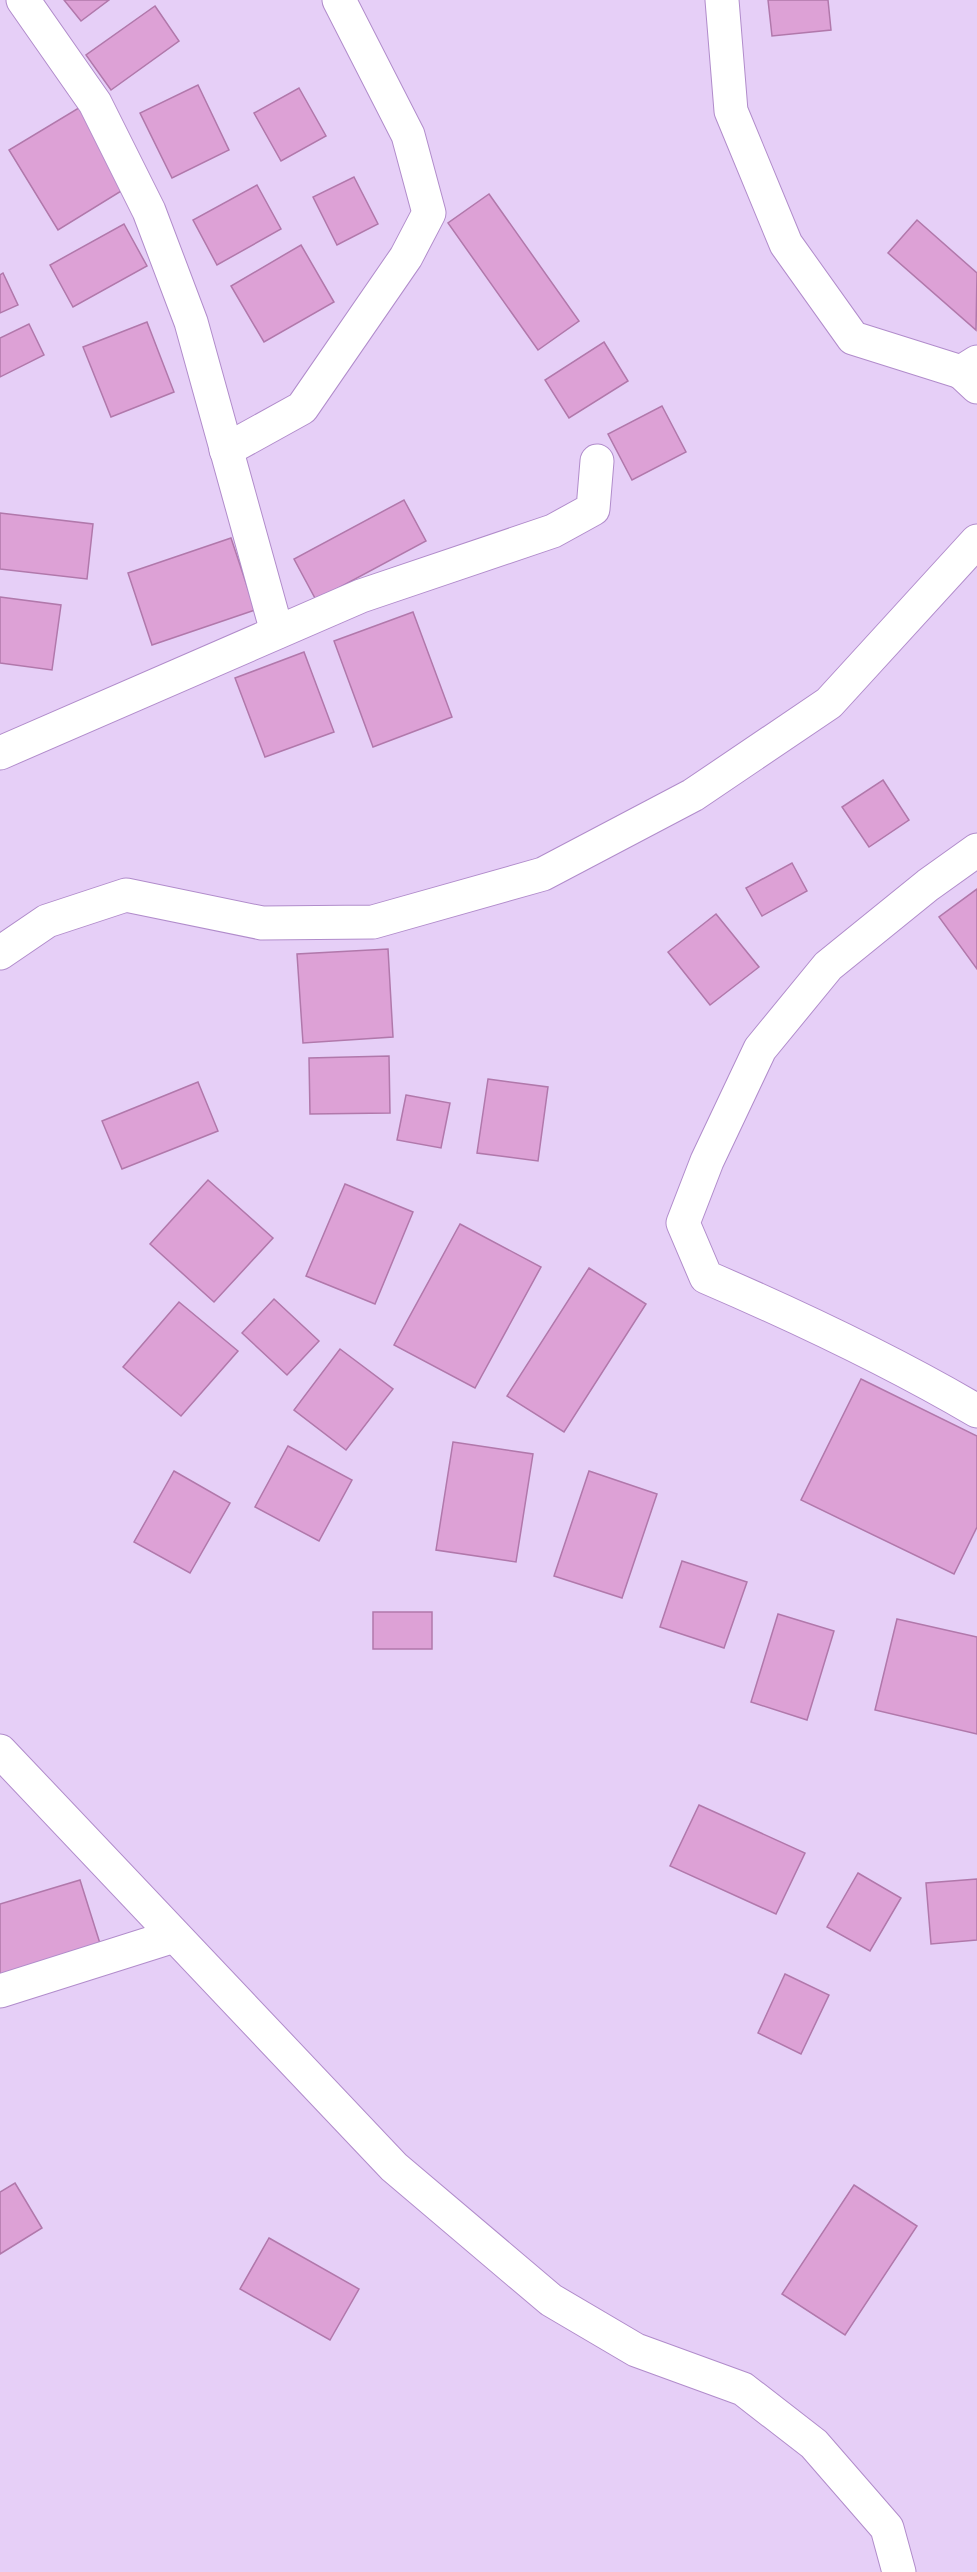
<svg xmlns="http://www.w3.org/2000/svg" width="977" height="2572" font-family="Overpass,sans-serif">
<style>
.building{fill:#dda1d6;stroke:#b178ab;stroke-width:1.5}
.lines{fill:none;stroke-linecap:round;stroke-linejoin:round}
.street-casing{stroke:#b18ccb;stroke-width:35}
.secondary-casing{stroke:#b18ccb;stroke-width:35}
.street{stroke:#fff;stroke-width:33}
.secondary{stroke:#fff;stroke-width:33}
</style>
<rect width="100%" height="100%" fill="#e6cff7"/>
<g class="building">
<polygon points="64,0 109,0 81,21"/>
<polygon points="768,0 828,0 831,30 772,36"/>
<polygon points="155,6 179,41 111,90 86,55"/>
<polygon points="198,85 229,150 172,178 140,113"/>
<polygon points="299,88 326,136 281,161 254,113"/>
<polygon points="82,106 131,185 58,230 9,150"/>
<polygon points="354,177 378,224 337,245 313,197"/>
<polygon points="257,185 281,229 217,265 193,220"/>
<polygon points="489,194 579,321 538,350 448,223"/>
<polygon points="917,220 977,273 976,330 888,253"/>
<polygon points="124,224 147,266 73,307 50,265"/>
<polygon points="301,245 334,302 264,342 231,286"/>
<polygon points="3,273 18,305 0,313 0,275"/>
<polygon points="147,322 174,392 111,417 83,347"/>
<polygon points="29,324 44,355 0,377 0,338"/>
<polygon points="604,342 628,381 569,418 545,380"/>
<polygon points="662,406 686,452 632,480 608,434"/>
<polygon points="404,500 426,541 316,600 294,559"/>
<polygon points="0,513 93,524 87,579 0,569"/>
<polygon points="231,538 255,610 152,645 128,573"/>
<polygon points="0,597 61,605 52,670 0,663"/>
<polygon points="413,612 452,717 373,747 334,641"/>
<polygon points="304,652 334,732 265,757 235,678"/>
<polygon points="883,780 909,820 869,847 842,807"/>
<polygon points="792,863 807,891 762,916 746,888"/>
<polygon points="977,889 977,969 939,917"/>
<polygon points="716,914 759,967 710,1005 668,952"/>
<polygon points="388,949 393,1037 303,1043 297,954"/>
<polygon points="389,1056 390,1113 310,1114 309,1058"/>
<polygon points="488,1079 548,1087 538,1161 477,1153"/>
<polygon points="198,1082 218,1131 122,1169 102,1121"/>
<polygon points="406,1095 450,1103 441,1148 397,1140"/>
<polygon points="208,1180 273,1238 214,1302 150,1244"/>
<polygon points="345,1184 413,1212 375,1304 306,1276"/>
<polygon points="460,1224 541,1267 475,1388 394,1345"/>
<polygon points="589,1268 646,1304 564,1432 507,1396"/>
<polygon points="274,1299 319,1341 287,1375 242,1333"/>
<polygon points="179,1302 238,1351 181,1416 123,1367"/>
<polygon points="340,1349 393,1389 346,1450 294,1410"/>
<polygon points="861,1379 977,1436 977,1527 954,1574 801,1500"/>
<polygon points="453,1442 533,1454 516,1562 436,1550"/>
<polygon points="288,1446 352,1480 319,1541 255,1507"/>
<polygon points="174,1471 230,1503 190,1573 134,1542"/>
<polygon points="589,1471 657,1494 622,1598 554,1576"/>
<polygon points="682,1561 747,1582 724,1648 660,1627"/>
<rect x="373" y="1612" width="59" height="37"/>
<polygon points="778,1614 834,1631 807,1720 751,1702"/>
<polygon points="897,1619 977,1637 977,1734 875,1710"/>
<polygon points="699,1805 805,1853 776,1914 670,1866"/>
<polygon points="858,1873 901,1898 870,1951 827,1927"/>
<polygon points="977,1879 977,1940 931,1944 926,1883"/>
<polygon points="80,1880 103,1953 0,1984 0,1904"/>
<polygon points="785,1974 829,1995 801,2054 758,2033"/>
<polygon points="15,2183 42,2228 0,2254 0,2192"/>
<polygon points="854,2185 917,2226 845,2335 782,2294"/>
<polygon points="269,2238 359,2289 330,2340 240,2289"/>
</g>
<g class="lines">
<defs>
<g id="street">
<polyline points="23,0 95,103 149,211 191,322 277,632"/>
<polyline points="961,372 977,387"/>
<polyline points="226,450 302,408 406,257 429,213 408,135 339,0"/>
<polyline points="0,753 361,596 553,531 593,509 597,461"/>
<path d="M977,850L928,885L828,966L760,1049L707,1161L683,1223L706,1277C799,1317 890,1360 977,1411"/>
<polyline points="0,953 47,921 126,895 262,923 373,922 543,874 693,795 829,703 977,541"/>
<polyline points="0,1751 394,2167 551,2300 636,2350 743,2389 814,2444 887,2528 899,2572"/>
<polyline points="0,1991 174,1936"/>
</g>
<polyline id="secondary" points="722,0 731,111 786,244 853,338 961,372 977,362"/>
</defs>
<use href="#street" class="street-casing"/>
<use href="#secondary" class="secondary-casing"/>
<use href="#street" class="street"/>
<use href="#secondary" class="secondary"/>
</g>
</svg>
